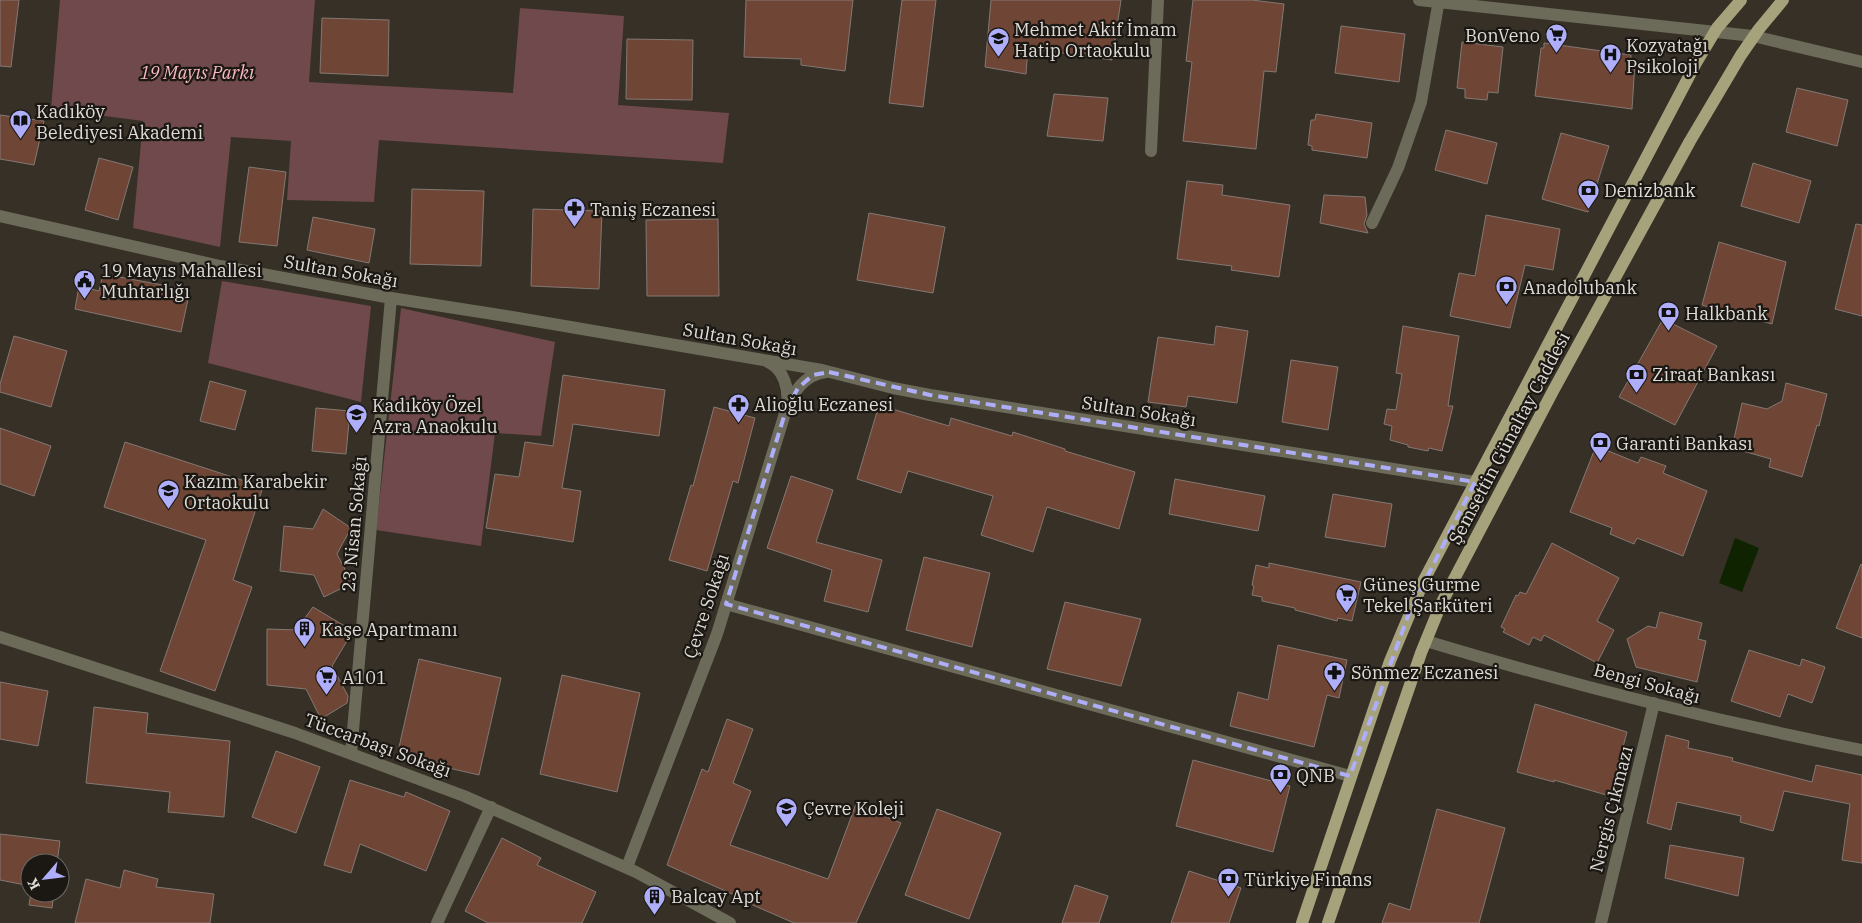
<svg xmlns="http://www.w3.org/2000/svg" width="1862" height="923" font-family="'IBM Plex Serif',serif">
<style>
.green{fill:#6f494c}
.water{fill:#102301}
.building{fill:#6f4635;stroke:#847873}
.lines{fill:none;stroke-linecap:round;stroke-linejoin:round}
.minor{stroke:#6c6a58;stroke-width:12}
.major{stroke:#a6a37c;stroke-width:12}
.marked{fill:none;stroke:#aeaefa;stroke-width:4;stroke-dasharray:10 6;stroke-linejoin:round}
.labels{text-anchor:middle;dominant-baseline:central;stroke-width:4.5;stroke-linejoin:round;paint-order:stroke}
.poi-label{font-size:18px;fill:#dfdbd6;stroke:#1b1814;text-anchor:start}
.park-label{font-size:18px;font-style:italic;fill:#f8b8bd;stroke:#1b1814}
.street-label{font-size:18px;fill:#dfdbd6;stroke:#1b1814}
</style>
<rect width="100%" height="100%" fill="#363027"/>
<g class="green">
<polygon points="60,0 315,0 309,82 513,93 520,8 624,16 618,105 729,113 723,163 379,140 374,202 287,200 291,141 231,137 220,247 133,228 143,121 51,109"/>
<polygon points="222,281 371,306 361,402 208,363"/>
<polygon points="401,308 555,342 541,436 495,433 481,546 376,530"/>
</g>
<polygon class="water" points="1735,538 1759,548 1742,592 1719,583"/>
<g class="building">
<polygon points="0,0 19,0 11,67 0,66"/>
<polygon points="746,0 853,0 845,71 801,65 801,59 744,57"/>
<polygon points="902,0 936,0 923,107 889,103"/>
<polygon points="991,0 1121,0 1112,60 1028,48 1026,74 985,67"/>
<polygon points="1193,0 1252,0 1284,4 1276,72 1264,71 1256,149 1183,141 1192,62 1186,61"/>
<polygon points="322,18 389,20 388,76 320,73"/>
<polygon points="1341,26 1405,34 1399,82 1335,73"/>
<polygon points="627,39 693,40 692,100 626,99"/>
<polygon points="1462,42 1503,47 1498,93 1488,92 1487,100 1465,98 1465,89 1457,88"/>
<polygon points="1544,43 1631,55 1631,61 1635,62 1632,109 1535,96 1541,48 1544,48"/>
<polygon points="1797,88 1848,100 1837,146 1786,132"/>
<polygon points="1054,94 1108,98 1103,141 1047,136"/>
<polygon points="1316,114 1372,123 1367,158 1312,150 1312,146 1308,145 1311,120 1315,120"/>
<polygon points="0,115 44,121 34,165 0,159"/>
<polygon points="1446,130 1497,143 1487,184 1435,170"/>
<polygon points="1561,133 1609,146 1588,212 1542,199"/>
<polygon points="99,158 133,167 118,220 85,210"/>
<polygon points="1753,163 1811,181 1799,223 1741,206"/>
<polygon points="249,167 286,172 277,246 239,242"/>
<polygon points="1187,181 1223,185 1222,195 1290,205 1279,277 1231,270 1232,266 1177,259"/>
<polygon points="412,189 484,191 481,266 410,264"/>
<polygon points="1324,195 1365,197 1367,215 1364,224 1368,233 1320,223"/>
<polygon points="533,209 602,211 599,289 531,286"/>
<polygon points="869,213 945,227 933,293 857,280"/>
<polygon points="1486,215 1560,229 1553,270 1525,265 1510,328 1450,316 1459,273 1475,276"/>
<polygon points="313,217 375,229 369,263 307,250"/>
<polygon points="718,219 719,296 647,296 646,220"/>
<polygon points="1856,224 1862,225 1862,316 1835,309"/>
<polygon points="1719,242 1786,262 1772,324 1702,305"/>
<polygon points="103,274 190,290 181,332 75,309 79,286 99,291"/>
<polygon points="1663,319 1717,346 1675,425 1619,397"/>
<polygon points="1216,326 1248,331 1237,403 1188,396 1186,407 1148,402 1158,337 1214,345"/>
<polygon points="1403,326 1459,336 1448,406 1453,406 1442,451 1429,448 1428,451 1408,447 1408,445 1390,440 1392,426 1384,424 1387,409 1396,410 1402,374 1396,373"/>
<polygon points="14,336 67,351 51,407 0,392 0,384"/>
<polygon points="1291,360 1338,367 1328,430 1282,422"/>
<polygon points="563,375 665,390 659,436 573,424 562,488 581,491 573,542 486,528 495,474 519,477 525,442 553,446"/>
<polygon points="210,381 246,391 235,430 200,421"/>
<polygon points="1786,383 1827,394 1819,426 1817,425 1802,477 1769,467 1771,459 1732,448 1742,403 1767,409 1782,401"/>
<polygon points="879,405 949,426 951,418 1012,436 1013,432 1065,449 1065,451 1135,472 1119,529 1047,507 1033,552 981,535 993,496 908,471 901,493 857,479"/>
<polygon points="714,407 755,418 738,483 733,481 707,571 669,560 691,485 693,486"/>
<polygon points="316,408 350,411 346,454 312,451"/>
<polygon points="0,428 51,446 34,496 0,484"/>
<polygon points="125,442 263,487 233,580 252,587 215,691 160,671 206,540 104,507"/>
<polygon points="1596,446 1638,463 1641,457 1666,466 1663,473 1707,491 1683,556 1637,538 1634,544 1610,534 1612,528 1570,512"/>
<polygon points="791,476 833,490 816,542 882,560 868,612 824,601 832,570 767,548"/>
<polygon points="1175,479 1265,496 1258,531 1169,514"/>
<polygon points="1333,494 1392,504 1385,547 1325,537"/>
<polygon points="323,509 351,528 337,554 352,583 324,597 314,575 280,571 284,526 313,529"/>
<polygon points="1552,543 1619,578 1597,621 1614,630 1597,663 1544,635 1541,641 1533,637 1529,645 1503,632 1505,629 1501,627 1516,595 1518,596 1520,592 1526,594"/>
<polygon points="924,557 990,573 972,647 906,630"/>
<polygon points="1269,563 1361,582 1352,621 1338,618 1337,621 1307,613 1295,610 1295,608 1262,601 1262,597 1252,595 1254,586 1252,585 1256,565 1269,568"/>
<polygon points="1861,564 1862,565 1862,638 1836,628"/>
<polygon points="1065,602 1141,619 1121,686 1047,669"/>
<polygon points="313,607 353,631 332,666 348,696 347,703 321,719 306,689 267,685 267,629 296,630"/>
<polygon points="1660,612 1702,623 1698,639 1706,641 1697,682 1636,667 1627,639 1648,626 1656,628"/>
<polygon points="1278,645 1347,660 1339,698 1327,695 1314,747 1230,726 1238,692 1268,700"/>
<polygon points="1749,650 1800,666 1802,659 1825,667 1812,703 1788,694 1780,717 1731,701"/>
<polygon points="419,659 501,678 479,775 397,756"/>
<polygon points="562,675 640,693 617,792 540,774"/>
<polygon points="0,682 48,691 38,746 0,739"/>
<polygon points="1535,704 1627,732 1610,796 1554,780 1554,782 1517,772"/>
<polygon points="94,707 148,713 146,733 230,741 224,817 168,812 170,792 86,783"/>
<polygon points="727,719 753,729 733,783 751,791 730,845 828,879 856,804 901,823 856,923 794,923 739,899 739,897 667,865 702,769 708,772"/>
<polygon points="1666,735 1689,741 1688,748 1733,758 1732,761 1812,782 1816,765 1862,775 1862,863 1842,860 1850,804 1784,791 1773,831 1740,822 1741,816 1677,802 1671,830 1647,823"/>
<polygon points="276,751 320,767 296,833 252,817"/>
<polygon points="1193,760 1290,786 1273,852 1176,826"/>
<polygon points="350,780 404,797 406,792 450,811 426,871 360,844 351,873 324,865"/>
<polygon points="937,809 1001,833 969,919 905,895"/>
<polygon points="1437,809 1505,828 1479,923 1382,923 1389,903 1410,910"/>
<polygon points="0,834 60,841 57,863 30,863 30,886 0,880"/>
<polygon points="502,838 541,858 537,865 596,892 582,923 488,923 465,911"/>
<polygon points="1670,845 1744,858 1738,896 1665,878"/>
<polygon points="124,870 158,879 156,887 214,894 210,923 75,923 86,879 120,888"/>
<polygon points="1189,871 1241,888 1229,923 1171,923"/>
<polygon points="1075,885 1108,896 1099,923 1062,923"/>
<polygon points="31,893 54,893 52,908 29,905"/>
</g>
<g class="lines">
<g class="minor">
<polyline points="1419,0 1753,36 1862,62"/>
<polyline points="1151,151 1158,0"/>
<polyline points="0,216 220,266 391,298 512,317 822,370 893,388 930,395 1475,482"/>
<polyline points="1372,223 1398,168 1421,102 1439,0"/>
<path d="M768,362C784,369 789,389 787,405"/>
<polyline points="726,604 1350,776"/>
<polyline points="0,637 295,733 464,796 636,872 730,923"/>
<path d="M1426,641C1569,684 1715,721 1862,750"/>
<polyline points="351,753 391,298"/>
<path d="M627,867L717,634L786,410C794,391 804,375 826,372"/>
<polyline points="437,923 491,807"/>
<polyline points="1601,923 1654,703"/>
</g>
<g class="major">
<polyline points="1302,923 1390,661 1424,580 1696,63 1717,28 1741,0"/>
<polyline points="1328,923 1421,653 1441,604 1553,391 1690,141 1741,55 1759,29 1783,0"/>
</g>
</g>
<path class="marked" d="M829,372L930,395L1475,482L1409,613L1350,776L726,604L786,410L798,388L813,375Z"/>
<defs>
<symbol id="supermarket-pin" viewBox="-11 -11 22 30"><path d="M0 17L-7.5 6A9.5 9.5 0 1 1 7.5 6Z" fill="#aeaefa" stroke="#1b1814"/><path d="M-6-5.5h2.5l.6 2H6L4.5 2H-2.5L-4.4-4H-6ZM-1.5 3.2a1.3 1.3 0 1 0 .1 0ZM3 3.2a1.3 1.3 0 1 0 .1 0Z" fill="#111"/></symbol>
<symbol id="school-pin" viewBox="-11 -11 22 30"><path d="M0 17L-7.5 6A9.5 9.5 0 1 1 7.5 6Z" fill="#aeaefa" stroke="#1b1814"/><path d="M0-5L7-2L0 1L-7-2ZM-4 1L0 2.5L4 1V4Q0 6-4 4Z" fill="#111"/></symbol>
<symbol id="hospital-pin" viewBox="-11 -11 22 30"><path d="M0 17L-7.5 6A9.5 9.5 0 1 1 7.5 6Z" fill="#aeaefa" stroke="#1b1814"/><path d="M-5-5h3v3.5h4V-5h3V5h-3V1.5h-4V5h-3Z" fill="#111"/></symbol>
<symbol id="library-pin" viewBox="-11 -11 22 30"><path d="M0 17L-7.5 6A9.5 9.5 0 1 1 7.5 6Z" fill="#aeaefa" stroke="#1b1814"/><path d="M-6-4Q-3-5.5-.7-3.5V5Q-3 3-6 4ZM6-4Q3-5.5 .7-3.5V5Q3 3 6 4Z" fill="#111"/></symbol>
<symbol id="bank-pin" viewBox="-11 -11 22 30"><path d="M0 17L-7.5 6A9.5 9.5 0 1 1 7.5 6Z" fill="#aeaefa" stroke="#1b1814"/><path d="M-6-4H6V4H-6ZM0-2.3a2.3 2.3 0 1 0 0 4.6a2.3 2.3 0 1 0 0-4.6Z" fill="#111"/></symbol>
<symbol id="pharmacy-pin" viewBox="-11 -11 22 30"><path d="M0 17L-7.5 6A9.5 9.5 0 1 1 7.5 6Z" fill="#aeaefa" stroke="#1b1814"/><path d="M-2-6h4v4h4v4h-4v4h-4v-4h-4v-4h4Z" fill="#111"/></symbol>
<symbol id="civic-pin" viewBox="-11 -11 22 30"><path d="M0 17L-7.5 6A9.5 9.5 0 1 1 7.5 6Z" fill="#aeaefa" stroke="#1b1814"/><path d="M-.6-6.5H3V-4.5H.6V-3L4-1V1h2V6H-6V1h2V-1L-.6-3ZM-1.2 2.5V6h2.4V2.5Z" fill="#111"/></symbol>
<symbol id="building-pin" viewBox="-11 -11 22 30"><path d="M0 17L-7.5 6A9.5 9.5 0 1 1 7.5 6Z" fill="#aeaefa" stroke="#1b1814"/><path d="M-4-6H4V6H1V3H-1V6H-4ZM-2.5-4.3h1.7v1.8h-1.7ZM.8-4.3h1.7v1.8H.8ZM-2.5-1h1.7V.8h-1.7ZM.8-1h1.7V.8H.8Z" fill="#111"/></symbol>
</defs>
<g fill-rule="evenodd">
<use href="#supermarket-pin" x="1544" y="22" width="25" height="34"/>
<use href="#school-pin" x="986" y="26" width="25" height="34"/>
<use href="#hospital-pin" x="1598" y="42" width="25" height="34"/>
<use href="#library-pin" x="8" y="108" width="25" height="34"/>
<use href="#bank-pin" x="1576" y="178" width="25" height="34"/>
<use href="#pharmacy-pin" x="562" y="196" width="25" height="34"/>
<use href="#civic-pin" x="72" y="268" width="25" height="34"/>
<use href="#bank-pin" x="1494" y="274" width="25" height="34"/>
<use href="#bank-pin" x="1656" y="300" width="25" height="34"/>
<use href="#bank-pin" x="1624" y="362" width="25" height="34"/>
<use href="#pharmacy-pin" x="726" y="392" width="25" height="34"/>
<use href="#school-pin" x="344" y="402" width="25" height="34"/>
<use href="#bank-pin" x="1588" y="430" width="25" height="34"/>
<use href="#school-pin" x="156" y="478" width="25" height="34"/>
<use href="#supermarket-pin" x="1334" y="582" width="25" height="34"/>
<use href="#building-pin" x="292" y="616" width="25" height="34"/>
<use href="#pharmacy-pin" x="1322" y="660" width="25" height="34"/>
<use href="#supermarket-pin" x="314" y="664" width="25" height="34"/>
<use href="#bank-pin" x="1268" y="762" width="25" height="34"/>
<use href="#school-pin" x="774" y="796" width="25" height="34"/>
<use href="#bank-pin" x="1216" y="866" width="25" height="34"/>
<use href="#building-pin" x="642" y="884" width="25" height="34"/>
</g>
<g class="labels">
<g class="poi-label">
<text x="1014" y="29">Mehmet Akif İmam<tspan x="1014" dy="21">Hatip Ortaokulu</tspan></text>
<text x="1540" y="35" text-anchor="end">BonVeno</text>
<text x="1626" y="45">Kozyatağı<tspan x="1626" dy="21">Psikoloji</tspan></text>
<text x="36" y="111">Kadıköy<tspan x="36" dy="21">Belediyesi Akademi</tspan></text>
<text x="1604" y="190">Denizbank</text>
<text x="590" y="209">Taniş Eczanesi</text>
<text x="101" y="270">19 Mayıs Mahallesi<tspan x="101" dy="21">Muhtarlığı</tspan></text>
<text x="1523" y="287">Anadolubank</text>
<text x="1685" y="313">Halkbank</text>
<text x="1652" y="374">Ziraat Bankası</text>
<text x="754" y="404">Alioğlu Eczanesi</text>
<text x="372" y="405">Kadıköy Özel<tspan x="372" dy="21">Azra Anaokulu</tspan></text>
<text x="1616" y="443">Garanti Bankası</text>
<text x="184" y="481">Kazım Karabekir<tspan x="184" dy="21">Ortaokulu</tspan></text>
<text x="1363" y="584">Güneş Gurme<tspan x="1363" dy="21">Tekel Şarküteri</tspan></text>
<text x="321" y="629">Kaşe Apartmanı</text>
<text x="1351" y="672">Sönmez Eczanesi</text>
<text x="342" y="677">A101</text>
<text x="1296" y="775">QNB</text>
<text x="803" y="808">Çevre Koleji</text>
<text x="1244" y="879">Türkiye Finans</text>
<text x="671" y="896">Balcay Apt</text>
</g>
<g class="park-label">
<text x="197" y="72">19 Mayıs Parkı</text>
</g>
<g class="street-label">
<text transform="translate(341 271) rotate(10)">Sultan Sokağı</text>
<text transform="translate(740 339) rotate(10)">Sultan Sokağı</text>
<text transform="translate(1139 411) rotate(9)">Sultan Sokağı</text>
<text transform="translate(1509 438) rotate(-62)">Şemsettin Günaltay Caddesi</text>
<text transform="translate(354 524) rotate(-85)">23 Nisan Sokağı</text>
<text transform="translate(706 606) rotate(-72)">Çevre Sokağı</text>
<text transform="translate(1647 683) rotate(15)">Bengi Sokağı</text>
<text transform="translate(378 745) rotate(20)">Tüccarbaşı Sokağı</text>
<text transform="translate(1611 809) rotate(-76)">Nergis Çıkmazı</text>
</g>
</g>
<g transform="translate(45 878) rotate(242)"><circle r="24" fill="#1b1814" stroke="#696662"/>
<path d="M0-4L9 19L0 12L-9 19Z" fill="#aeaefa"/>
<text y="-8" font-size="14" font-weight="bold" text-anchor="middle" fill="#dfdbd6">K</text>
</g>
</svg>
